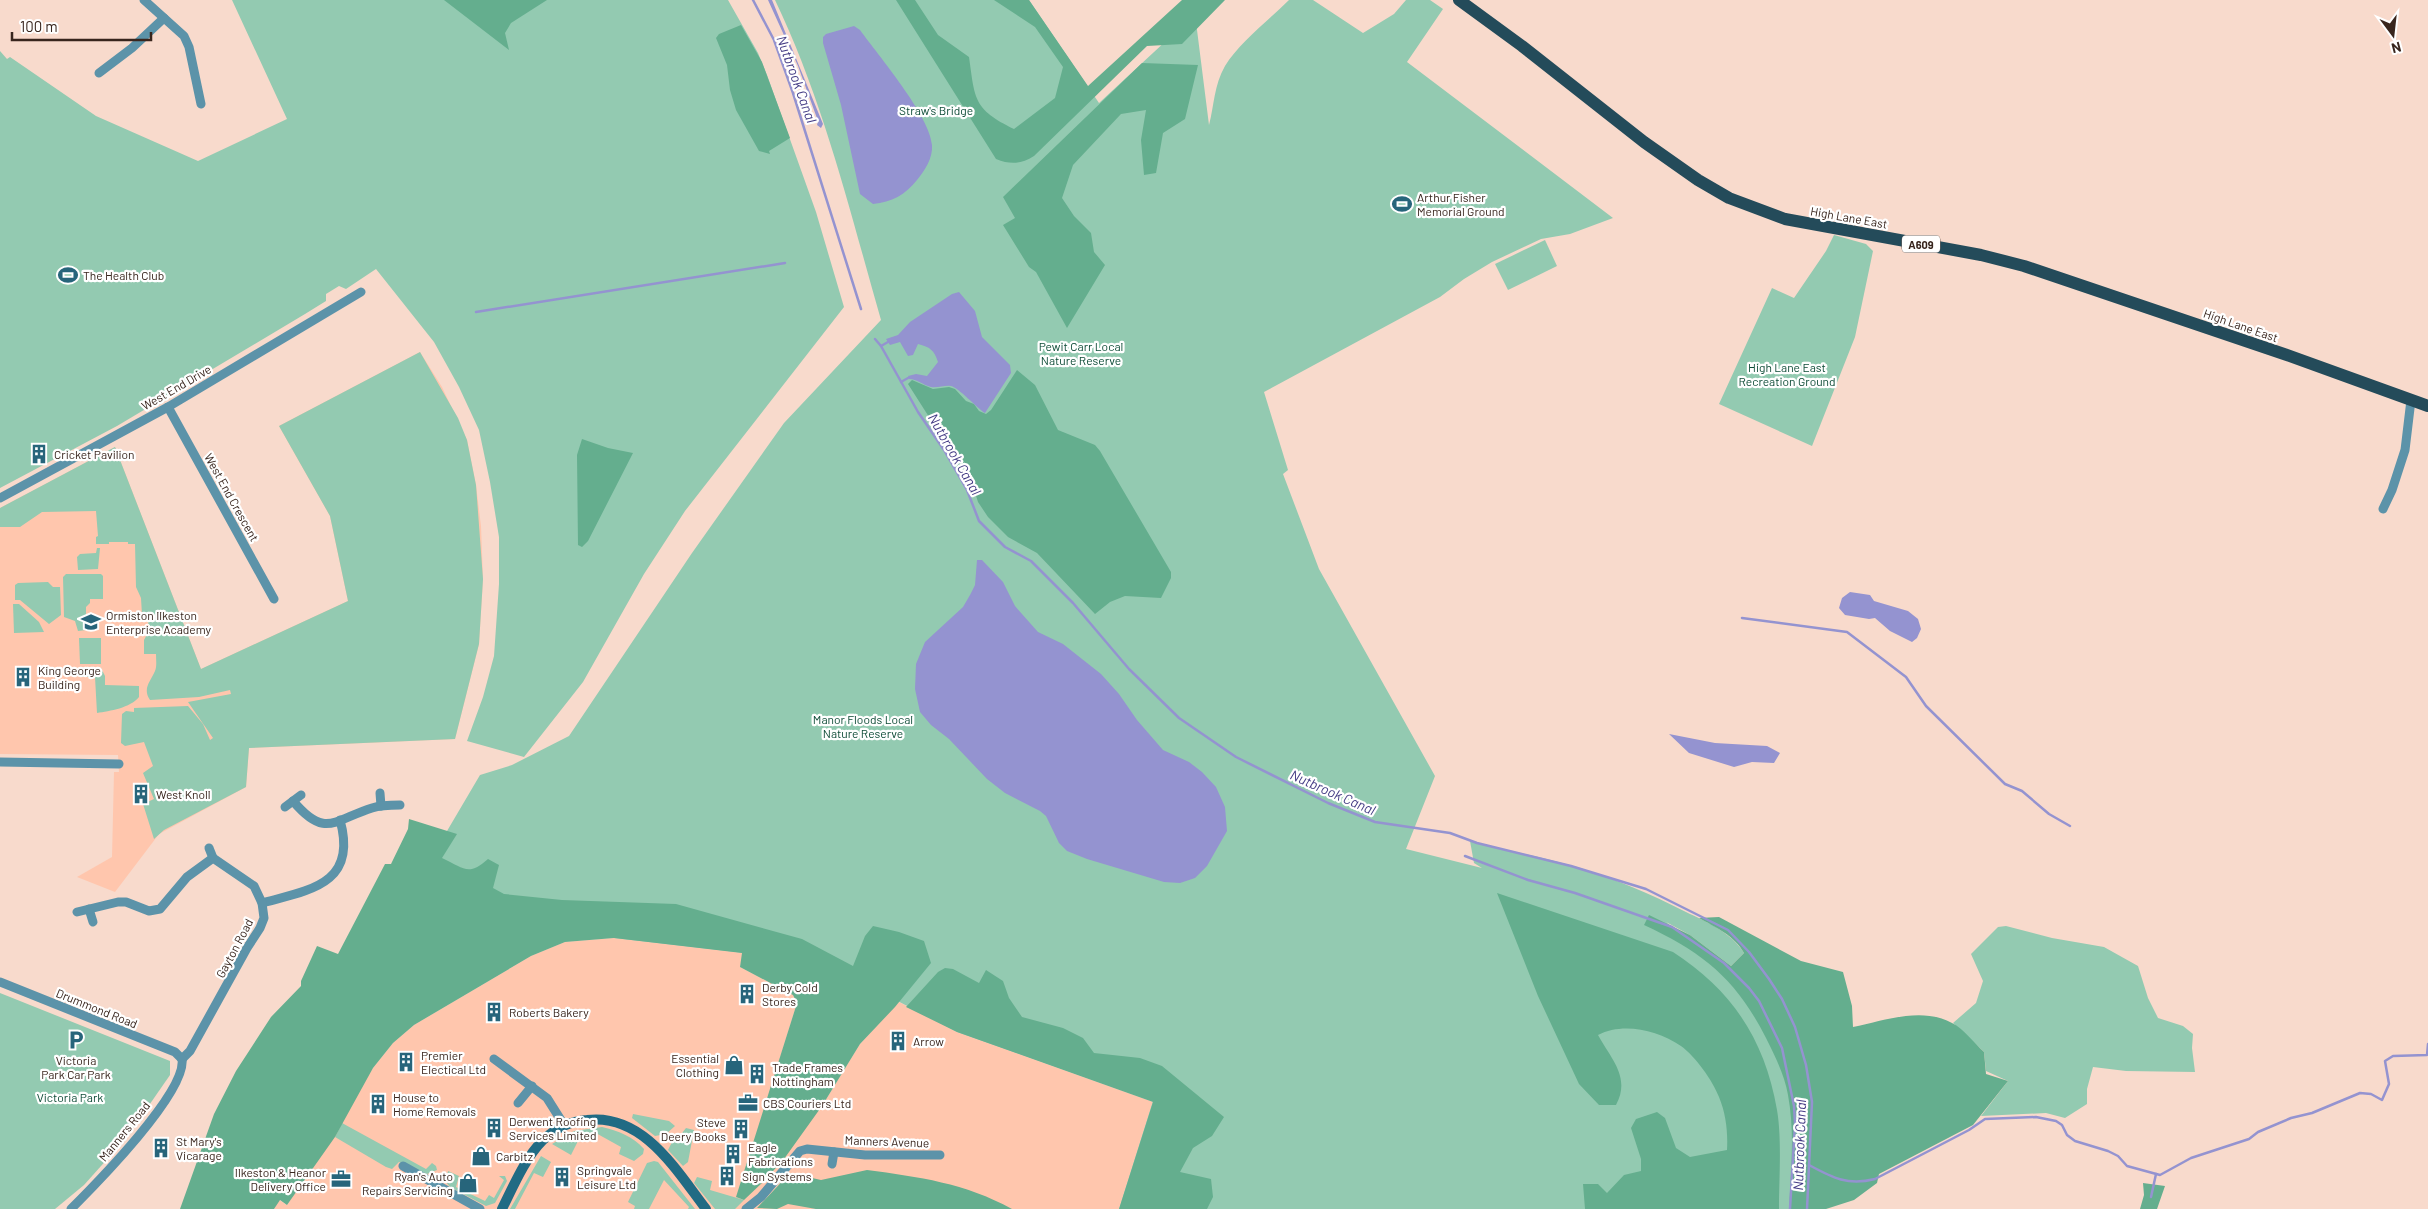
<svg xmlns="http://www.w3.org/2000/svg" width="2428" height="1209" font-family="Barlow,sans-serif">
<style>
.built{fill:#ffc6ad}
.green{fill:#93cab1}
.forest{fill:#64ae8e}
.water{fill:#9493d0}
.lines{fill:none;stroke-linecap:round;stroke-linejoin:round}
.stream{stroke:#9493d0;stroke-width:2.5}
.street{stroke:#5c93a9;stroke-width:9}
.secondary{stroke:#216b84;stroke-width:10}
.primary{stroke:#244b5a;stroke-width:12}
.labels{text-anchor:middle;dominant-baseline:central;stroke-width:4.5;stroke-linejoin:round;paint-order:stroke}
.shield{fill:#fff;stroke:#746661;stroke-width:1}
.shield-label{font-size:11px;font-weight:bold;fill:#38251d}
.park-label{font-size:12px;fill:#0d4b36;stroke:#fff}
.poi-label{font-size:12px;fill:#38251d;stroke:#fff;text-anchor:start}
.street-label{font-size:12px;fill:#38251d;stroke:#fff}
.water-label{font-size:14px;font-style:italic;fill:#433b84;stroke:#fff}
</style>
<rect width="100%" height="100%" fill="#f8dacc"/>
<g class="built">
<polygon points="420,352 442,387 467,440 476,485 481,526 483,579 479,644 455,739 249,748 246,787 159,834 115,892 77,877 112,857 114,772 119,772 118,755 0,754 0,508 115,447 201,669 348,601 330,516 279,426"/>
<polygon points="614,938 743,953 740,967 793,995 797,1003 737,1197 744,1200 822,1106 860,1044 899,1002 957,1032 1153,1102 1119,1209 274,1209 279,1200 287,1205 373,1068 393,1043 414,1025 531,956 565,942"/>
</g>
<g class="green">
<polygon points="232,0 728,0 758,53 767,75 816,212 844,307 685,511 644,574 583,682 524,757 467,741 483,697 494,656 499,584 499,537 490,482 479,430 459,387 434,342 376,269 346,289 339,286 326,294 326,301 305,314 117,426 0,488 0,51 7,59 10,57 96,116 198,161 287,119"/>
<path d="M775,0H1029L1099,103L1195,14L1209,125C1214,106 1214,85 1225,66C1239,43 1269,20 1289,0H1313L1363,33L1394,14L1406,0H1430L1443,9L1407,62L1613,218L1570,234L1541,239L1492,262L1464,279L1440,297L1264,392L1288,470L1283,474L1319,569L1435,776L1406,849L1482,868L1474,863L1470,841C1505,850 1542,857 1577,867C1615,879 1651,894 1686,912C1707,922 1732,933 1744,953L1731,966L1690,935L1666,922L1728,970L1780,1051L1797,1123L1795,1209H1119L1153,1101L957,1032L823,962L614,938L427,865L480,775L512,765L569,736L692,553L784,423L881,320C850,212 824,102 775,0Z"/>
<polygon points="1834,235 1866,244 1873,251 1855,337 1812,446 1719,404 1772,288 1794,298 1826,251"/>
<polygon points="1545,240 1557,266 1508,290 1495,264"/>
<path d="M420,352L458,418L467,440L476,485L483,579L479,644L455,739L249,748L246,787L164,830L154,839L143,804L154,799L143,773L153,766L144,742L125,746L121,743L122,714L126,711L134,712V708L188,706L203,724L210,740L213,738L188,702L231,694L230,690L199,697L150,700C142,688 151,681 155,671C157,666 156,660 156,654H144V640L150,629L147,619L142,615L141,598L136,587L135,544H128V542H109V544H96V537L98,536L96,511L42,512L20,527H0V508L115,447L201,669L348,601L330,516L279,426Z"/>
<polygon points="97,548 100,548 98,569 78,570 77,557 80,554 96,553"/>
<polygon points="66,574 101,574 103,576 103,599 90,599 90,603 86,607 86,630 78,631 75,621 64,617 63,577"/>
<polygon points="48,582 53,587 60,587 61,615 49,624 20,600 15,600 15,585 18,583"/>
<polygon points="13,604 19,604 39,622 44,632 14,633"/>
<polygon points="79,638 101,638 101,664 80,664"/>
<path d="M80,668H101L105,676V685L139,686V697C130,708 110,711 97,713L95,677H81Z"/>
<polygon points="2006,926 2052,938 2104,947 2138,966 2148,998 2158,1018 2183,1026 2193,1034 2192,1048 2195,1072 2126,1071 2093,1067 2087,1089 2087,1104 2065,1118 2046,1113 1981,1116 2008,1081 1986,1071 1984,1052 1953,1023 1976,1003 1983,981 1971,954 1998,927"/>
<polygon points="0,993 170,1061 170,1075 127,1137 84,1185 55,1209 0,1209"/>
<polygon points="633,1114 669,1121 675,1126 666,1134 655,1136 632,1118"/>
<polygon points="342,1123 426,1169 432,1163 436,1166 437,1170 427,1174 399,1162 392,1169 386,1167 335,1137"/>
<path d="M602,1127C618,1131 633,1136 644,1149L643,1154L634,1161L619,1154L621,1147L594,1132L590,1138L581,1135L571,1155L552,1144L574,1131Z"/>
<polygon points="686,1128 694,1130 688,1162 683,1166 668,1150 673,1140 678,1138"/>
<polygon points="541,1156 551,1162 543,1177 534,1173 515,1209 510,1209"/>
<polygon points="654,1161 658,1162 695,1209 688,1209 689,1207 664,1180 649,1209 634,1209 635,1206 628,1202 647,1163"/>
<polygon points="448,1171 459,1176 456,1187 485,1201 489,1195 494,1198 504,1180 499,1176 505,1176 507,1181 495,1203 486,1206 450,1187 446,1182"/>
<polygon points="697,1177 712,1181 710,1190 744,1200 735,1209 715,1209 694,1183"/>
</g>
<g class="forest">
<polygon points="444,0 547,0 511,23 505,33 509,50"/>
<path d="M896,0H915L938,35L969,57C975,99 973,109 1014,129L1055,98L1063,67L1035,27L994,0H1029L1088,86L1182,0H1225L1182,44L1147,46L1034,156C1021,164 1011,165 996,159Z"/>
<polygon points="741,25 762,62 790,138 769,151 770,154 759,151 736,110 730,90 727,65 716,38 719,34"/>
<polygon points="1142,63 1198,65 1185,119 1163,133 1156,173 1144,175 1141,140 1146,110 1121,114 1073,165 1062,198 1074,216 1091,233 1094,252 1105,265 1067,328 1036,272 1029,267 1003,225 1015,218 1003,197"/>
<polygon points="1017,370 1035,385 1058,430 1095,445 1100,451 1171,572 1171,578 1161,598 1125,596 1110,602 1095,614 1037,553 1008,537 988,517 978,502 973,486 908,384 912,380 933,389 949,387 955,389 966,401 974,404 979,411 986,414 991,410"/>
<polygon points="582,439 608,448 633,453 588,541 582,547 578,545 577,455"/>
<path d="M409,819L457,834L442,858C464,868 468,877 488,859L499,865L493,888L504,894L562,900L676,904L802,939L853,966L865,936L873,926L899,932L924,941L931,963L895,1007L860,1044L822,1106L784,1159L763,1182L744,1200L736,1197L797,1003L793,995L740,967L742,953L614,938L565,942L531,956L414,1025L393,1043L373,1068L335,1137L287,1205L280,1200L274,1209H180L214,1114L236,1071L271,1017L301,986V981L317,946L338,954L385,864H391L408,829Z"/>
<path d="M1497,893L1673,952C1732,990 1765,1040 1777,1110C1782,1139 1779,1179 1779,1209H1585L1583,1184H1598L1607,1193L1624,1175L1641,1171V1159L1631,1128L1636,1119L1657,1112L1665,1118L1676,1148L1690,1157L1727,1150C1728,1132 1726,1114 1719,1097C1713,1081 1695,1056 1681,1046C1657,1030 1623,1022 1598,1035C1611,1059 1631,1077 1616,1105H1599L1579,1084L1538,996Z"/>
<path d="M1649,915L1690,935L1731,966L1744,953C1735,936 1715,927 1699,918L1719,917L1801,961L1843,972L1852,1006L1853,1027C1884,1021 1921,1006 1952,1023C1964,1029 1974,1043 1984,1052L1986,1074L2008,1081L1973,1125L1879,1174L1877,1183L1854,1200L1826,1209H1789C1791,1172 1795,1132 1788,1095C1785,1076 1775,1056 1766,1038C1736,979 1704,953 1644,925Z"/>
<polygon points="945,968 953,969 979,983 986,970 1003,981 1009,998 1022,1017 1063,1028 1083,1038 1094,1053 1140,1058 1162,1066 1224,1117 1212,1136 1193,1148 1180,1172 1211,1179 1213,1197 1207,1209 1119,1209 1153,1102 957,1032 906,1007 938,972"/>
<path d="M867,1170C919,1177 965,1183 1012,1209H816L788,1204L777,1209L757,1208L790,1173L821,1180Z"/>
<polygon points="2143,1183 2165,1186 2157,1209 2140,1209 2144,1195"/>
</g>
<g class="water">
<polygon points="768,0 772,0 823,124 821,128 817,125 818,121 798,66"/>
<path d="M854,26L860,30C878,55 930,116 932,145C933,158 925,170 917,180C905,195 892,202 873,204L860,194L841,105L823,43V37L826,34Z"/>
<path d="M959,292L975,311L982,337L1010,365L1011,373L985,413C977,408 959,388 951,386C945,385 938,388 931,387C923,385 917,379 909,379L908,376L916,374L927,376L938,362C934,350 930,347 918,344L913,355L908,356L900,342L890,345L886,339L898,335L910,322L952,294Z"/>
<polygon points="977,560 982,560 1003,582 1015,606 1038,632 1063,644 1101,674 1119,694 1137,720 1163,750 1189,762 1202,772 1216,787 1225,807 1227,831 1207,866 1195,878 1180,883 1164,882 1087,859 1067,851 1059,843 1046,816 1040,811 1005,793 987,779 949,739 931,725 920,712 915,689 916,664 925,642 963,607 970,595 975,585"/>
<polygon points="1850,592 1870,595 1874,601 1908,611 1918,619 1921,629 1917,638 1912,642 1890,631 1875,618 1869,619 1845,615 1839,608 1842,598"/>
<polygon points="1669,734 1715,743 1767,746 1780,753 1774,763 1752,762 1734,767 1689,753"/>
</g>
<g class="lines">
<g class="stream">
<polyline points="753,0 774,40 793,93 861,309"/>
<polyline points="476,312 785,263"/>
<polyline points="875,339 881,346 918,412 944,450 967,490 979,521 1005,547 1031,561 1073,603 1129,669 1179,718 1236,757 1328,803 1375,822 1450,833 1477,843 1571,866 1646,889 1728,930 1749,952 1769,979 1782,999 1795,1027 1806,1065 1812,1102 1807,1209"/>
<polyline points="881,346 888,342"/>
<polyline points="901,382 908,378"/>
<polyline points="1742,618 1847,632 1906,677 1926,706 2005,784 2022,791 2049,814 2070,826"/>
<polyline points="1465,856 1528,880 1575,893 1672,927 1724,963 1749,988 1759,1001 1782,1048 1794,1106 1795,1124 1790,1209"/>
<path d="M1809,1165C1833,1178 1848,1186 1875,1179L1969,1130L1985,1119L2036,1117L2056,1121L2062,1125L2067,1135L2075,1141L2108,1151L2118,1156L2127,1166L2160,1175L2191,1158L2249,1139L2258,1132L2291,1118L2312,1113L2360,1093L2371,1094L2382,1100L2389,1084L2385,1061L2393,1056L2427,1055L2428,1044"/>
<polyline points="2151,1197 2156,1174"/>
</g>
<g class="street">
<polyline points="144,0 184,36 189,47 201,104"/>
<polyline points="99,73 132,48 164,18"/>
<polyline points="168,407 274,599"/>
<polyline points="0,498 168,407 361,292"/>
<polyline points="2383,509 2392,490 2405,450 2411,400"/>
<polyline points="0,762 119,764"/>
<polyline points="380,793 381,806"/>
<path d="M293,801C325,839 334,820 372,808C381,805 391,805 400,805"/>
<polyline points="285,807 301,795"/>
<polyline points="209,848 213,858"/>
<path d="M262,903C310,890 358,884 340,820"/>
<polyline points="89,909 93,922"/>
<polyline points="77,912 118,902 126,902 149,911 160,909 187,877 213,858 254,886 262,903 264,918 260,928 247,948 190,1051 182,1059"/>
<polyline points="0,982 175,1052 182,1059"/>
<polyline points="494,1059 547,1098 564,1125"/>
<polyline points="518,1103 532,1086"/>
<polyline points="832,1164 834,1152"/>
<polyline points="403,1166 480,1209"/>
<path d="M71,1209C95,1185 187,1092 182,1059"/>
<polyline points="746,1209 761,1197 800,1151 807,1149 865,1155 940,1155"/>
</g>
<path class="secondary" d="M502,1209C513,1187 525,1158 543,1140C555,1129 570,1121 587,1120C643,1113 676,1170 706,1209"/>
<polyline class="primary" points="1459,0 1522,46 1644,142 1698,180 1729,198 1785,219 1981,255 2024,266 2284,354 2428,406"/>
</g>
<defs>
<symbol id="stadium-bare" viewBox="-9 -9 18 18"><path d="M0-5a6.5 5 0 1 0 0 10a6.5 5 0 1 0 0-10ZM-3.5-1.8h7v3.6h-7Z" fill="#27657b" stroke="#fff" stroke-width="2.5" paint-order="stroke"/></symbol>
<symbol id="building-bare" viewBox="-9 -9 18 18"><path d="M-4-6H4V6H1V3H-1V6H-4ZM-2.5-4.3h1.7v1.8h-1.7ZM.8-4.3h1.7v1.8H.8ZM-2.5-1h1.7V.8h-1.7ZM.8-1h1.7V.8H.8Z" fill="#27657b" stroke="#fff" stroke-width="2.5" paint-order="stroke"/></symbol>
<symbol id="school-bare" viewBox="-9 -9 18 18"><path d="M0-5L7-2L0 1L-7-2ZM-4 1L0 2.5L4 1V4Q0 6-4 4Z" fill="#27657b" stroke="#fff" stroke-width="2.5" paint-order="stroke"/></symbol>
<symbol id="parking-bare" viewBox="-9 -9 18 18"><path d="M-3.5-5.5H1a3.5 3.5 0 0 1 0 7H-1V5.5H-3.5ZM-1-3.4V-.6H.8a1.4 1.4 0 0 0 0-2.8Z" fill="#27657b" stroke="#fff" stroke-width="2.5" paint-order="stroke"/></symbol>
<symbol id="shop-bare" viewBox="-9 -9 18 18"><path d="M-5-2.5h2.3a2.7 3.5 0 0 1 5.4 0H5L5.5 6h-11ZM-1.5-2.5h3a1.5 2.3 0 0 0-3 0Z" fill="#27657b" stroke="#fff" stroke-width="2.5" paint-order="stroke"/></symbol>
<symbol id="office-bare" viewBox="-9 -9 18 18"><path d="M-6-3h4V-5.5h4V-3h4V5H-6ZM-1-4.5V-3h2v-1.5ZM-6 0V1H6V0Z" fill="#27657b" stroke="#fff" stroke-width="2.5" paint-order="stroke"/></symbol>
</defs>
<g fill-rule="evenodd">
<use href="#stadium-bare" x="1388" y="190" width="28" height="28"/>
<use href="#stadium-bare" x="54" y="261" width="28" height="28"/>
<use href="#building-bare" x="25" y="440" width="28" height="28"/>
<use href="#school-bare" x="77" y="608" width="28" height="28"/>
<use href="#building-bare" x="9" y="663" width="28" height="28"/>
<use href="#building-bare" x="127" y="780" width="28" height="28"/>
<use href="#building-bare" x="733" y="980" width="28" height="28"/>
<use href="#building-bare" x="480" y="998" width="28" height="28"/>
<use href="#parking-bare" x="62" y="1026" width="28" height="28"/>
<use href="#building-bare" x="884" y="1027" width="28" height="28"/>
<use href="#building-bare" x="392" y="1048" width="28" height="28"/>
<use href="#shop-bare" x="720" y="1051" width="28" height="28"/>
<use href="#building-bare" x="743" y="1060" width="28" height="28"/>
<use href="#office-bare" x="734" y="1089" width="28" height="28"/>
<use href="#building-bare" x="364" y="1090" width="28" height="28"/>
<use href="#building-bare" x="480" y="1114" width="28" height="28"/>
<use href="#building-bare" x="727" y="1115" width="28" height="28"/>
<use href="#building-bare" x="147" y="1134" width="28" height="28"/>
<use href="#building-bare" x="719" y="1140" width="28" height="28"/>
<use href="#shop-bare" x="467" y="1142" width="28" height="28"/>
<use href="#building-bare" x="713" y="1162" width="28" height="28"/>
<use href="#building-bare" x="548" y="1163" width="28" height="28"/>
<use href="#office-bare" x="327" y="1165" width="28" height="28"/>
<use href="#shop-bare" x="454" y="1169" width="28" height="28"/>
</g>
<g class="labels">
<rect class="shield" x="1902" y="235.5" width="38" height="17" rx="4"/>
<g class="shield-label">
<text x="1921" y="244">A609</text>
</g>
<g class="park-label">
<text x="936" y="110">Straw's Bridge</text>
<text x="1081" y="346">Pewit Carr Local<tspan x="1081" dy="14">Nature Reserve</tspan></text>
<text x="1787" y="367">High Lane East<tspan x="1787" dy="14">Recreation Ground</tspan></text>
<text x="863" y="719">Manor Floods Local<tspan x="863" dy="14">Nature Reserve</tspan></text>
<text x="70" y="1097">Victoria Park</text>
</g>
<g class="poi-label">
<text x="1417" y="197">Arthur Fisher<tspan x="1417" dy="14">Memorial Ground</tspan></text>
<text x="83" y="275">The Health Club</text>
<text x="54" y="454">Cricket Pavilion</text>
<text x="106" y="615">Ormiston Ilkeston<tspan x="106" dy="14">Enterprise Academy</tspan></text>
<text x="38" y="670">King George<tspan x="38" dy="14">Building</tspan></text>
<text x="156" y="794">West Knoll</text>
<text x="762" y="987">Derby Cold<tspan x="762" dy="14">Stores</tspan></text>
<text x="509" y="1012">Roberts Bakery</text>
<text x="913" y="1041">Arrow</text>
<text x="421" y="1055">Premier<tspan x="421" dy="14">Electical Ltd</tspan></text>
<text x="719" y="1058" text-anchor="end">Essential<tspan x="719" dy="14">Clothing</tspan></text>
<text x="76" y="1060" text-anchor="middle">Victoria<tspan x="76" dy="14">Park Car Park</tspan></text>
<text x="772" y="1067">Trade Frames<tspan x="772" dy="14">Nottingham</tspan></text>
<text x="393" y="1097">House to<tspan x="393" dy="14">Home Removals</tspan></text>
<text x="763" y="1103">CBS Couriers Ltd</text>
<text x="509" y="1121">Derwent Roofing<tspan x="509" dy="14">Services Limited</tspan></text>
<text x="726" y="1122" text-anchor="end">Steve<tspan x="726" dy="14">Deery Books</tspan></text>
<text x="176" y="1141">St Mary's<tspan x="176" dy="14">Vicarage</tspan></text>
<text x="748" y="1147">Eagle<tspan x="748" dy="14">Fabrications</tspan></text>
<text x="496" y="1156">Carbitz</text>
<text x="577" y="1170">Springvale<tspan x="577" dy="14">Leisure Ltd</tspan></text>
<text x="326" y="1172" text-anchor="end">Ilkeston &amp; Heanor<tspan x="326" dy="14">Delivery Office</tspan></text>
<text x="453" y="1176" text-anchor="end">Ryan's Auto<tspan x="453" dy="14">Repairs Servicing</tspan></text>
<text x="742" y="1176">Sign Systems</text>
</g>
<g class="street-label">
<text transform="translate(1849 217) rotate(10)">High Lane East</text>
<text transform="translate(2241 325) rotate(19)">High Lane East</text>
<text transform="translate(176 387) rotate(-30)">West End Drive</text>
<text transform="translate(232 497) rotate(61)">West End Crescent</text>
<text transform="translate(234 948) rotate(-62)">Gayton Road</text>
<text transform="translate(97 1008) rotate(22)">Drummond Road</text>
<text transform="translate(124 1131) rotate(-51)">Manners Road</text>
<text transform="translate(887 1141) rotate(2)">Manners Avenue</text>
</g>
<g class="water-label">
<text transform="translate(797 79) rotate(70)">Nutbrook Canal</text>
<text transform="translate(955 454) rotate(60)">Nutbrook Canal</text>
<text transform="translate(1333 792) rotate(24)">Nutbrook Canal</text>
<text transform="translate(1799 1145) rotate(-88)">Nutbrook Canal</text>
</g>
</g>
<g transform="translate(2393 35) rotate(165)" stroke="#ffffff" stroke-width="4" paint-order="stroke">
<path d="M0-4L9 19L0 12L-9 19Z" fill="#38251d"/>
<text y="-8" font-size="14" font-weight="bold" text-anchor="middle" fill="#38251d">N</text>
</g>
<path d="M12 32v8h139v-8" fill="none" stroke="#38251d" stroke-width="2.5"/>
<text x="20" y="32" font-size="15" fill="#38251d" stroke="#ffffff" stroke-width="4" paint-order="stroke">100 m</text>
</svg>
